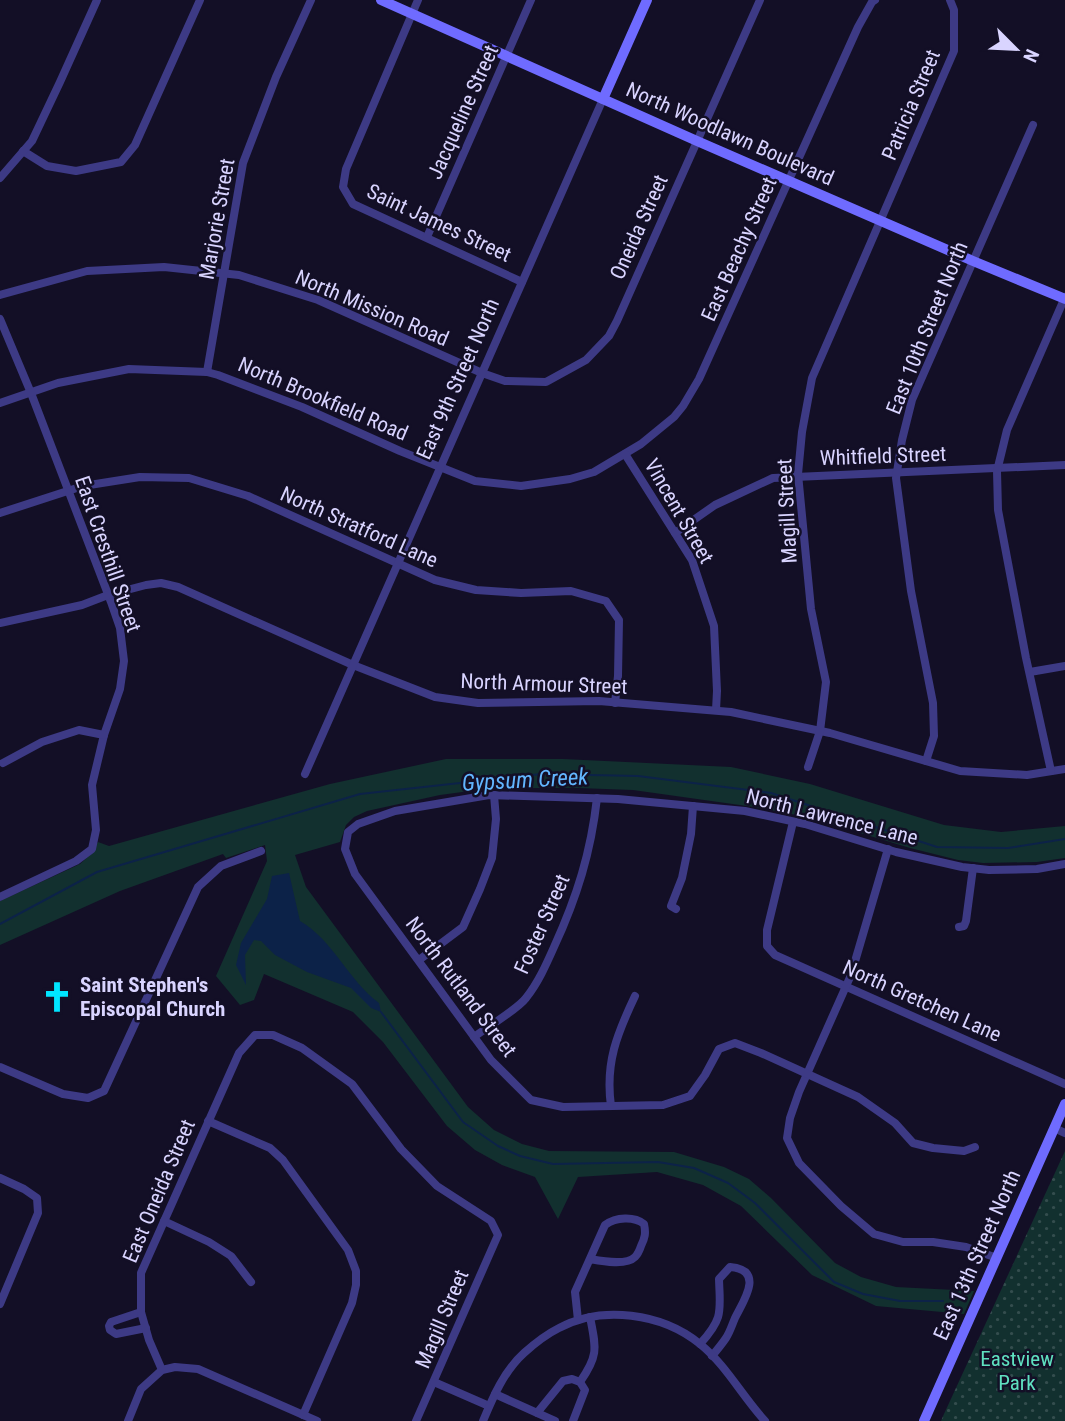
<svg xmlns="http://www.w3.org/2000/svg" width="1065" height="1421" font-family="'Roboto Condensed',sans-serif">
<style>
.grass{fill:#12302f}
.park{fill:url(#park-dots)}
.water{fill:#0c2248}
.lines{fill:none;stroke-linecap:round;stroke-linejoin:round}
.stream{stroke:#0c2248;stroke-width:2}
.street{stroke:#3d3a85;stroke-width:8}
.secondary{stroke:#6f6bff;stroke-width:10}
.labels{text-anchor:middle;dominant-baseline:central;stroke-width:5;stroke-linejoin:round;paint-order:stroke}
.street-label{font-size:21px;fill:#d9d4ff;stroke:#130f26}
.poi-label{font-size:21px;font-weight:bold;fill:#d9d4ff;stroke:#130f26;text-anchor:start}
.park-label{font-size:21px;fill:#5fe0c0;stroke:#130f26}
.water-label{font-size:23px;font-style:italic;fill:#62b6ff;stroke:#130f26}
</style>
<defs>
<pattern id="park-dots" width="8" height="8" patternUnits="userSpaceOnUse" patternTransform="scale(1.75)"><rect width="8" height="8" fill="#12302f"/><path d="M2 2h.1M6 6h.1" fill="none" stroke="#344d4e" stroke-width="1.8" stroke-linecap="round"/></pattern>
</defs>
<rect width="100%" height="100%" fill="#130f26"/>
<polygon class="grass" points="446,759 563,759 731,767 810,784 944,825 1001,832 1065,826 1065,858 1037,862 983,863 958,860 910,848 807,817 754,807 633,790 578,788 492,788 440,795 367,811 354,817 346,825 340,842 295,855 306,887 468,1107 494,1130 522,1144 549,1151 674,1152 724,1167 749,1179 771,1198 835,1263 861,1277 896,1287 974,1291 964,1314 876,1306 812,1275 741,1206 703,1185 657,1172 578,1177 558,1219 535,1177 502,1165 475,1150 447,1126 383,1042 353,1012 264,974 254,1000 240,1005 216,976 267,861 265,845 226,858 223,854 120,891 0,945 0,901 80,864 90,855 98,842 109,846 330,784"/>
<polygon class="park" points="1065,1151 1065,1421 941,1421 944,1414"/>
<path class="water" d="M289,873L300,921C333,940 348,980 379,1003L381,1012L371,1008L351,988L307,972L275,955L261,941L254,940L245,955L246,985L236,965L241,943L267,899L272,876Z"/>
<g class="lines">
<g class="stream">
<polyline points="0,924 97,872 360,794 541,774 638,776 771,793 937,847 1008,848 1065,839"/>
<polyline points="381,1012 463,1122 498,1146 520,1156 553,1164 658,1162 694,1168 728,1183 755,1203 834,1282 863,1294 900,1301 943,1301"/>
</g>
<g class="street">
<polyline points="418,0 346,169 343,187 353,204 522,282"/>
<polyline points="23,151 47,166 76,171 121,162 135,145 200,0"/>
<polyline points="0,178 32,141 60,82 97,0"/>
<polyline points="427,237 531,0"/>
<polyline points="0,295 87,271 164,267 239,275 318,300 482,373 505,381 546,382 586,360 609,336 617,321 760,0"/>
<polyline points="0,319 31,393 111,602 120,628 124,661 120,689 104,735 92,785 96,830 92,849 76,861 0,897"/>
<polyline points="207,372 243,163 276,77 311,0"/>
<polyline points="0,403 58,383 129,369 207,372 218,375 302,407 400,451 475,481 521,486 570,479 594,472 641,444 674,417 683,406 699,379 858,27 872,2 875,0"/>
<polyline points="625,454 692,560 714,626 717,691 716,710"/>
<polyline points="0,513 83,486 140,477 189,478 248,496 435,580 476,590 521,593 571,591 606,601 619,620 618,676 615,703"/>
<polyline points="675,533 715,505 773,478 1065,465"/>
<polyline points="0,623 82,605 108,595 146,585 161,583 178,587 353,665 435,697 478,703 599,701 731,712 830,733 960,771 1027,775 1065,769"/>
<polyline points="1030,672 1065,666"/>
<polyline points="926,761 934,736 933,703 911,591 896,478 902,440 912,400 1033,125"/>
<polyline points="3,763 42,742 79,730 104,735"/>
<polyline points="808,767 820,731 826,682 811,609 798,474 802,432 812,378 954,51 954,10 950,0"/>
<polyline points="1051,771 1026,658 998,510 997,471 1007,430 1065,297"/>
<polyline points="305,774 603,99"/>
<polyline points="793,822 767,930 767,946 775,955 1065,1084"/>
<polyline points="888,849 851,975 799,1092 790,1118 787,1138 799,1163 841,1206 874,1234 903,1242 933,1242 966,1247 997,1258"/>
<polyline points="676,909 671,906 682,878 691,834 693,806"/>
<polyline points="959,927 964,926 966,921 973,868"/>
<polyline points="419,960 463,927 480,889 492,858 496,819 494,795"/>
<path d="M474,1037C487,1027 517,1010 526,998C538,983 546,965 554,947C577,897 591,852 597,798"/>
<polyline points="0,1067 63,1094 88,1098 104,1091 198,887 221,866 261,851"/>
<path d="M611,1106C605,1063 617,1034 635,996"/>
<polyline points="208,1121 270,1148 283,1160 348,1250 356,1271 356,1285 352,1303 303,1415"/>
<polyline points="1054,1128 1065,1133"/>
<polyline points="975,1147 964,1151 933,1148 913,1143 895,1123 858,1097 761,1053 735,1043 719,1049 705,1075 690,1096 663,1105 563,1107 531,1100 491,1060 355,874 345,849 348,832 358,824 395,811 489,795 618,799 745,811 805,824 896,852 962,867 989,870 1037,869 1065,864"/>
<polyline points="0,1178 24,1189 37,1198 38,1213 0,1304"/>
<polyline points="164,1221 209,1242 231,1256 251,1282"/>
<polyline points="141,1312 111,1322 109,1326 110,1330 116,1334 146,1328"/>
<path d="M578,1320L575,1292L605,1225C616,1217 634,1216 644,1224C646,1233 645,1238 641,1246C640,1249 637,1255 635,1257C626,1266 601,1261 590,1259"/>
<path d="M700,1344C724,1318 720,1311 719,1279L730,1267C765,1270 744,1300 735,1318C732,1325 730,1332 726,1338C722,1344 717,1350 712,1356"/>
<polyline points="162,1370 149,1340 141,1312 141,1273 239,1053 255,1035 273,1035 302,1048 352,1084 401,1149 437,1186 491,1221 498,1235 416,1421"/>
<polyline points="434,1382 489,1406"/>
<path d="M580,1382C599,1355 596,1348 590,1317"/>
<polyline points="495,1394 555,1421"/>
<polyline points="537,1413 563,1381 572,1379 580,1382 585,1390 573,1421"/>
<polyline points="128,1421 141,1389 162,1370 175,1367 198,1369 317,1421"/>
<path d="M483,1421C493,1397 504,1371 524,1353C534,1344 547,1334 559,1328C602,1305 662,1313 700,1344C726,1365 742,1396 765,1421"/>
</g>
<g class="secondary">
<polyline points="381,0 697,141 973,261 1065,299"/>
<polyline points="603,99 647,0"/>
<polyline points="924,1421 1065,1104"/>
</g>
</g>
<defs>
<symbol id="church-bare" viewBox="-9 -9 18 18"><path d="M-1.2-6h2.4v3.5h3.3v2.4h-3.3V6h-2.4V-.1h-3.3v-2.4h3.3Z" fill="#00e5ff" stroke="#130f26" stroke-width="2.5" paint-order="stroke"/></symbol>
</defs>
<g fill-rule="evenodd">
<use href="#church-bare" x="35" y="975" width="44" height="44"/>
</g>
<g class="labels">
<g class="street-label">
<text transform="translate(911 105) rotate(-67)">Patricia Street</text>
<text transform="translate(463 112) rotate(-66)">Jacqueline Street</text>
<text transform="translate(730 134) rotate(24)">North Woodlawn Boulevard</text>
<text transform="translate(217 219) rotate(-80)">Marjorie Street</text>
<text transform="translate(439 223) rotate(25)">Saint James Street</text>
<text transform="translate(639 227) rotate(-66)">Oneida Street</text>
<text transform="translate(739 249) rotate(-66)">East Beachy Street</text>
<text transform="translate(372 308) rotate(23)">North Mission Road</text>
<text transform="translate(927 328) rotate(-68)">East 10th Street North</text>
<text transform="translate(458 379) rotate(-66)">East 9th Street North</text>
<text transform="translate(323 399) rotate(23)">North Brookfield Road</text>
<text transform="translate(883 456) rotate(-2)">Whitfield Street</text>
<text transform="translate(679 511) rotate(60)">Vincent Street</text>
<text transform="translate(787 511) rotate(-93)">Magill Street</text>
<text transform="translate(359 527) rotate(24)">North Stratford Lane</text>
<text transform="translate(108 554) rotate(71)">East Cresthill Street</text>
<text transform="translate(544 684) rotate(2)">North Armour Street</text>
<text transform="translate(832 817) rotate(14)">North Lawrence Lane</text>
<text transform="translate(542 924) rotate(-66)">Foster Street</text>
<text transform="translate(461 987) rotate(53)">North Rutland Street</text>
<text transform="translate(922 1001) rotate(24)">North Gretchen Lane</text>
<text transform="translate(159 1191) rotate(-67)">East Oneida Street</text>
<text transform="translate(977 1255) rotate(-66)">East 13th Street North</text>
<text transform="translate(442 1319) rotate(-67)">Magill Street</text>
</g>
<g class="poi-label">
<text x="80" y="985">Saint Stephen's<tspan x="80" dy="24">Episcopal Church</tspan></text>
</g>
<g class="park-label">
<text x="1017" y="1359">Eastview<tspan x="1017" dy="24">Park</tspan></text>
</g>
<g class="water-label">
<text transform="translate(525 780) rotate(-3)">Gypsum Creek</text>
</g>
</g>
<g transform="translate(1016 49) rotate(114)" stroke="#130f26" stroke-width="5" paint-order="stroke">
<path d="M0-5L12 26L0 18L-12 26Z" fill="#d9d4ff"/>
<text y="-10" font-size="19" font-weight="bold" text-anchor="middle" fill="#d9d4ff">N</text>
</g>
</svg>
